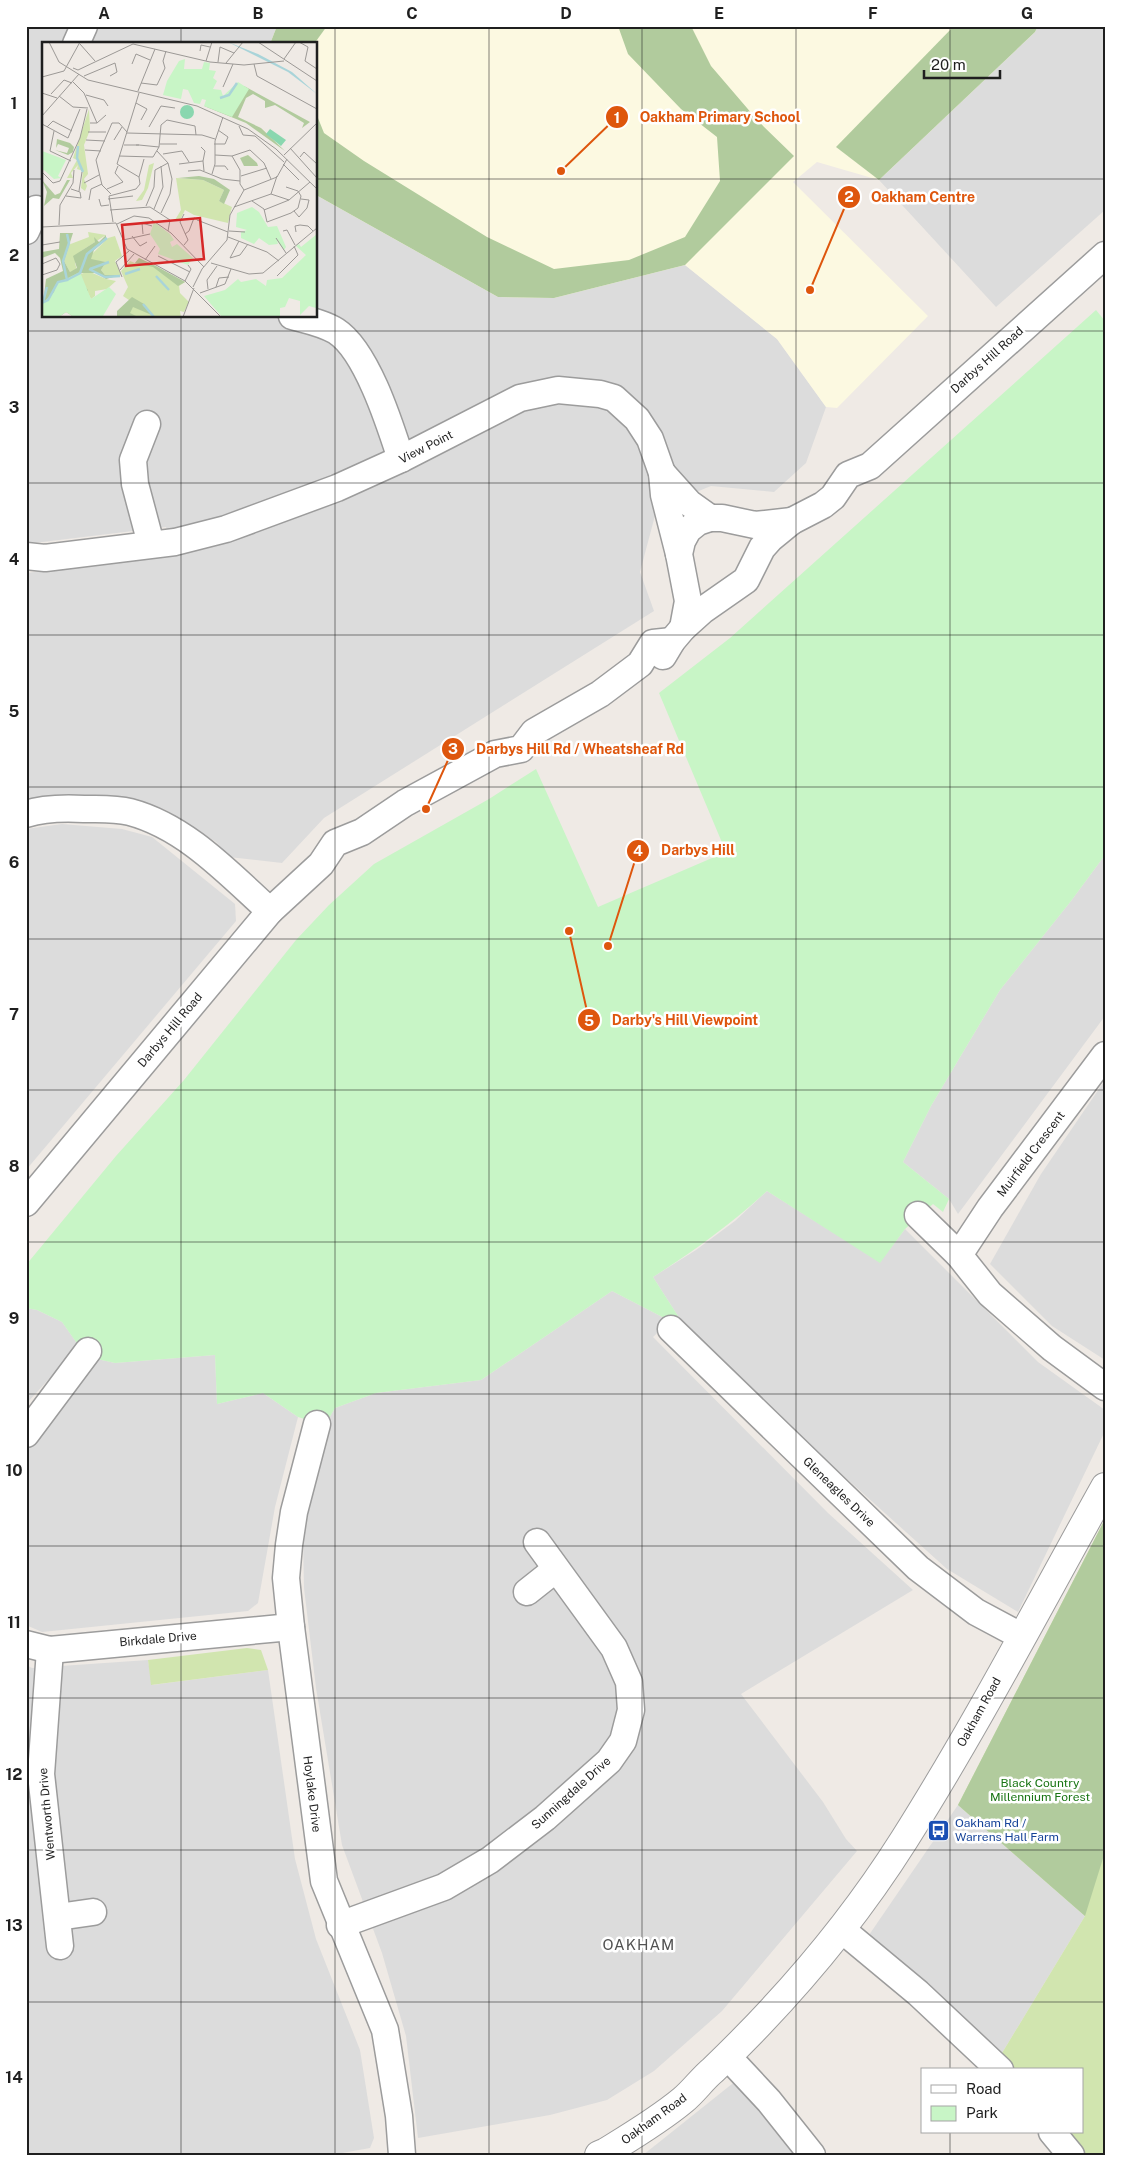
<svg xmlns="http://www.w3.org/2000/svg" width="1131" height="2181" font-family="'Public Sans',sans-serif">
<style>
.residential{fill:#dcdcdc}
.education{fill:#fcf9e1}
.grass{fill:#d1e5af}
.forest{fill:#b1cb9d}
.park{fill:#c8f5c6}
.lines{fill:none;stroke-linecap:round;stroke-linejoin:round}
.minor-casing{stroke:#9c9c9c;stroke-width:29}
.tertiary-casing{stroke:#9c9c9c;stroke-width:30}
.minor{stroke:#fff;stroke-width:26}
.tertiary{stroke:#fff;stroke-width:28}
.grid{fill:none;stroke:#1f1f1f;stroke-width:1;stroke-opacity:0.55}
.labels{text-anchor:middle;dominant-baseline:central;stroke-width:5;stroke-linejoin:round;paint-order:stroke}
.street-label{font-size:12px;fill:#1f1f1f;stroke:#fff}
.park-label{font-size:12px;fill:#197514;stroke:#fff}
.transit-label{font-size:12px;fill:#164399;stroke:#fff;text-anchor:start}
.quarter-label{font-size:15px;letter-spacing:1px;fill:#525252;stroke:#fff}
.inset-river{fill:none;stroke:#a9d4d9;stroke-width:2.5}
.inset-road{fill:none;stroke:#9c9996;stroke-width:1}
.view{fill:#d62828;fill-opacity:0.15;stroke:#d62828;stroke-width:2.5}
.inset-edge{fill:none;stroke:#1f1f1f;stroke-width:2.5}
.leader{fill:none;stroke:#de560d;stroke-width:2}
.callout-dot{fill:#de560d;stroke:#fff;stroke-width:2}
.mark-label{font-size:15px;text-anchor:middle;font-weight:bold;fill:#fff}
.callout-label{font-size:14px;text-anchor:middle;font-weight:bold;fill:#de560d;stroke:#fff;stroke-width:5;stroke-linejoin:round;paint-order:stroke}
.neatline{fill:none;stroke:#1f1f1f;stroke-width:2}
.grid-label{font-size:16px;text-anchor:middle;font-weight:bold;fill:#1f1f1f}
</style>
<rect width="100%" height="100%" fill="#efeae5"/>
<g class="residential">
<polygon points="26,26 277,26 270,44 44,44 44,316 316,316 316,195 498,297 554,298 685,265 777,339 826,407 806,463 774,492 711,486 657,508 640,572 654,611 324,818 282,863 229,857 216,842 166,810 138,801 83,795 26,801 26,573 174,555 166,527 26,544"/>
<polygon points="1038,26 1105,26 1105,210 996,307 879,180 1035,32"/>
<polygon points="62,824 122,829 152,837 235,904 236,921 26,1170 26,829"/>
<polygon points="1105,855 1105,1016 958,1214 949,1199 903,1162 931,1106 1000,990 1071,901"/>
<polygon points="1105,1080 1105,1360 1052,1326 990,1264 1041,1174"/>
<polygon points="767,1191 880,1262 905,1229 1038,1362 1105,1410 1105,1431 1018,1612 947,1569 846,1478 746,1386 678,1316 653,1277 696,1250 735,1221"/>
<polygon points="612,1291 670,1321 653,1337 828,1513 913,1590 741,1694 823,1802 846,1839 857,1851 722,2011 654,2071 607,2100 550,2115 418,2138 406,2036 382,1953 342,1845 316,1688 304,1588 303,1538 313,1458 325,1425 335,1408 376,1393 481,1380"/>
<polygon points="26,1308 37,1310 62,1322 79,1346 26,1404"/>
<polygon points="215,1355 217,1404 263,1393 298,1417 275,1507 258,1603 248,1611 42,1632 26,1625 26,1452 34,1438 97,1359 115,1363"/>
<polygon points="148,1660 152,1685 268,1670 295,1859 316,1939 360,2050 374,2138 370,2148 331,2155 26,2155 26,1665 32,1668"/>
<polygon points="958,1805 1085,1916 1002,2053 869,1935"/>
<polygon points="742,2076 801,2155 643,2155"/>
</g>
<polygon class="education" points="277,26 1038,26 1035,32 879,180 817,162 793,182 928,316 837,408 826,407 777,339 685,265 554,298 498,297 316,195 316,44 270,44"/>
<g class="grass">
<polygon points="1105,1519 1105,2155 1079,2155 1062,2132 1082,2132 1082,2070 1015,2070 1002,2053 1085,1916 958,1805"/>
<polygon points="247,1648 261,1650 268,1670 151,1685 148,1660"/>
</g>
<g class="forest">
<polygon points="277,26 327,26 314,44 270,44"/>
<polygon points="618,26 691,26 711,66 759,122 794,156 685,265 554,298 498,297 316,195 316,113 324,133 364,161 487,237 554,269 629,260 685,237 720,181 717,137 681,109 628,54"/>
<polygon points="954,26 1038,26 1035,32 879,180 836,147"/>
<polygon points="1105,1519 1105,1852 1085,1916 958,1805"/>
</g>
<path class="park" d="M1096,310L1105,321V855L1071,901L1000,990L931,1106L903,1162L949,1199L943,1212L933,1204L905,1229L880,1263L767,1191C731,1224 694,1251 653,1277L678,1316L670,1321L612,1291L481,1380L376,1393L335,1408L325,1425L298,1417L263,1393L217,1404L215,1355L115,1363L97,1359L76,1342L62,1322L37,1310L26,1308V1265L116,1156L184,1080L296,940L329,905L374,864L489,799L536,769L598,907L726,852L659,693L730,638Z"/>
<g class="lines">
<defs>
<g id="minor">
<polyline points="76,44 84,26"/>
<polyline points="26,231 36,209"/>
<path d="M292,316C307,320 323,323 336,331C367,351 390,425 401,459"/>
<polyline points="147,424 133,460 135,484 151,544"/>
<polyline points="662,473 689,503 710,518"/>
<polyline points="26,556 45,558 175,542 226,529 337,488 401,459 520,398 558,390 600,394 614,398 637,419 650,439 662,473 664,495 679,554"/>
<polyline points="683,628 688,601 679,554 682,541 688,530 698,522 710,518 722,518 755,525 792,521"/>
<polyline points="663,656 672,641 683,628 703,610 746,580 762,548 770,539 792,521 823,505 833,497 848,475 870,466 1105,255"/>
<path d="M26,814C44,808 65,808 84,809C98,809 115,808 130,812C186,827 228,873 270,911"/>
<polyline points="26,1203 270,911 321,864 335,843 362,832 405,803 495,754 521,749 534,732 600,694 640,664 653,643 672,641"/>
<polyline points="918,1215 959,1255 990,1294 1052,1348 1105,1387"/>
<polyline points="959,1255 990,1208 1105,1055"/>
<polyline points="671,1329 918,1568 976,1612 1021,1636"/>
<polyline points="317,1424 294,1512 289,1545 286,1578 291,1627 324,1881 385,2030 399,2116 402,2155"/>
<polyline points="26,1434 88,1351"/>
<polyline points="527,1592 556,1569"/>
<polyline points="26,1644 50,1650 291,1627"/>
<polyline points="50,1650 41,1774 60,1946"/>
<polyline points="58,1917 93,1912"/>
<polyline points="340,1925 444,1887 490,1860 545,1818 609,1761 623,1741 631,1710 629,1682 614,1648 537,1542"/>
<polyline points="841,1929 918,1993 1000,2070"/>
<polyline points="728,2057 769,2101 812,2155"/>
<polyline points="1052,2132 1071,2155"/>
</g>
<path id="tertiary" d="M599,2155L606,2152C632,2136 659,2120 683,2100C694,2091 702,2079 713,2070C784,2002 851,1924 904,1840C976,1726 1039,1605 1105,1487"/>
</defs>
<use href="#minor" class="minor-casing"/>
<use href="#tertiary" class="tertiary-casing"/>
<use href="#minor" class="minor"/>
<use href="#tertiary" class="tertiary"/>
</g>
<path class="grid" d="M181,26V44M335,26V2155M489,26V2155M642,26V2155M796,26V2155M950,26V2070M26,179H44M316,179H1105M181,316V2155M26,331H1105M26,483H1105M26,635H1105M26,787H1105M26,939H1105M26,1090H1105M26,1242H1105M26,1394H1105M26,1546H1105M26,1698H1105M26,1850H1105M26,2002H1105M950,2132V2155"/>
<defs>
<symbol id="bus-square" viewBox="-11 -11 22 22"><rect x="-9" y="-9" width="18" height="18" rx="4" fill="#1a4fb4" stroke="#fff"/><path d="M-5-6H5V4H4V6H2V4H-2V6H-4V4H-5ZM-3.5-4V0h7V-4ZM-3.5 1.2v1.5H-2V1.2ZM2 1.2v1.5H3.5V1.2Z" fill="#fff"/></symbol>
</defs>
<g fill-rule="evenodd">
<use href="#bus-square" x="926" y="1818" width="25" height="25"/>
</g>
<g class="labels">
<g class="street-label">
<text transform="translate(987 360) rotate(-42)">Darbys Hill Road</text>
<text transform="translate(426 447) rotate(-27)">View Point</text>
<text transform="translate(170 1030) rotate(-50)">Darbys Hill Road</text>
<text transform="translate(1031 1154) rotate(-53)">Muirfield Crescent</text>
<text transform="translate(839 1492) rotate(44)">Gleneagles Drive</text>
<text transform="translate(158 1639) rotate(-5)">Birkdale Drive</text>
<text transform="translate(979 1712) rotate(-61)">Oakham Road</text>
<text transform="translate(571 1793) rotate(-42)">Sunningdale Drive</text>
<text transform="translate(312 1794) rotate(83)">Hoylake Drive</text>
<text transform="translate(47 1814) rotate(-95)">Wentworth Drive</text>
<text transform="translate(654 2119) rotate(-36)">Oakham Road</text>
</g>
<g class="park-label">
<text x="1040" y="1783">Black Country<tspan x="1040" dy="14">Millennium Forest</tspan></text>
</g>
<g class="transit-label">
<text x="955" y="1823">Oakham Rd /<tspan x="955" dy="14">Warrens Hall Farm</tspan></text>
</g>
<g class="quarter-label">
<text x="639" y="1944">OAKHAM</text>
</g>
</g>
<g transform="translate(42 42)">
<rect width="275" height="275" fill="#efeae5"/>
<path d="M47,67L48,88L42,103L46,132L42,137L45,144L43,149L39,146L41,129L35,127L36,123L29,131L31,136H25L35,118L31,116ZM112,121L106,146L100,158L94,159L102,148L107,123ZM134,136L161,138L182,148L177,159L190,165L186,181L152,173L143,168L138,178H133L139,168ZM46,190L64,193L39,209L33,221L35,228L28,230L22,219L26,203L47,195ZM73,194L80,214L73,219L79,233H63L59,228L64,220L49,218L48,214L66,196ZM97,216L143,240L137,244L138,251L147,260L142,270L138,269L139,275H86L90,260L81,254L86,245L79,229L88,219L93,221ZM46,229L64,237L74,239L65,247L53,249V254L49,257L37,233Z" fill="#d1e5af"/>
<path d="M202,44L268,80L260,86L262,81L233,63L223,66V59L211,52L204,56L196,75L219,86L243,109L204,81L162,64L171,65ZM15,97L28,101L32,105L31,110L26,113L13,108L25,111L27,106L16,102L14,106ZM206,113L215,121L216,124H202L198,116ZM157,134L172,137L188,148L182,162L177,159L182,148L178,146L161,138L136,136ZM0,138L13,153L18,151L25,138H28L17,157L11,156L2,164L5,150ZM18,191H31L22,219L28,230L35,226L31,214L53,200L52,195L57,200L64,193V198L52,208L49,217L64,220L59,228L63,233H79L64,237L55,231H40L37,233L40,242L46,248L32,275L24,270L17,275L0,270L4,237L21,229L18,216L13,211L0,216V210L17,207ZM97,216L114,224L143,240L136,244L111,225L93,221ZM90,255L102,262L112,274L91,265L88,271L96,275H75V269Z" fill="#b1cb9d"/>
<path d="M143,17L142,27H160L162,20L168,21L167,28L174,29L171,36L175,39L171,47L179,48L181,54L196,40L207,47L190,75L162,64L164,58L160,57L158,62L152,61L146,48L141,47L139,57L121,53L125,39L137,19ZM0,109L24,118L16,134L19,136L12,137L2,128L0,129ZM210,165L217,170L226,185L235,184L244,205L242,208L235,199L236,202L227,203L217,196L212,202L199,196V190L205,188L194,185L195,171ZM112,180L128,192L132,198L128,200L130,205L135,202L151,216L146,223L116,212L118,207L108,192ZM275,192L274,266L267,264L258,273V259L247,256L243,265L238,266V275H180L162,254L183,248L196,237L199,240L214,237L224,244L225,238L240,236L264,213L254,204L257,202L259,205ZM38,230L49,257L67,245L74,252L61,274L32,275L24,270L17,275H0V262L12,250L14,242Z" fill="#c8f5c6"/>
<path d="M138 70a7 7 0 1 1 14 0a7 7 0 1 1-14 0ZM228,87L244,98L239,104L224,92Z" fill="#8ad7af"/>
<path d="M186,0L216,12L250,30L275,52L246,30Z" fill="#a9d4d9"/>
<path class="inset-river" d="M178,56L187,53L195,41M36,104L35,116L41,130M47,227L63,235L78,234M48,227L67,220M83,232L98,227M114,234L127,248M25,238L38,231L45,212L65,196M1,260L5,245M0,261L6,258L16,240L25,238L21,219L27,201L25,192M101,262L112,275"/>
<path class="inset-road" d="M7,0L17,20L46,38L155,64L206,87L234,107L275,147M216,0L275,39M257,0L266,5L263,19L275,27M38,2L53,19M158,9L159,3L168,5M242,17L254,0M164,19L170,0M176,20L178,5L192,11M184,21L201,0M90,22L94,12L108,18M212,22L215,34L275,67M31,26L36,28L91,2L168,20L202,23L242,19M42,34L73,21L75,30L68,34M0,35L22,29L38,0M31,40L42,51L55,81M99,41L115,43L123,26L121,19L124,9M181,45L191,22M96,49L113,7M0,51L15,56M9,52L22,38L30,41M44,53L62,58L66,64M17,54L31,65L46,66M94,61L105,67L99,78M0,74L37,32M48,81H55L64,73M0,82L26,96L38,67M197,84L201,93L213,94M5,85L11,79L30,89M107,85L119,64L133,66M46,90H64M85,91L160,93L173,97M213,94L242,120M44,98L63,99M72,98L80,85M118,102H135M172,102H183L186,95L176,88M82,103H97H94M97,103L117,105M159,105L163,109L161,119M248,106L275,136M43,108L59,109M8,109L29,119M8,109L12,89M115,109L126,121L130,137L128,152L119,171M121,112L140,109L147,120M173,113L190,114L208,108L222,121L229,137M242,113L275,81M77,114L111,115L117,105L119,83L125,78L153,84L154,93M190,114L198,128V142L202,148M258,115L262,110L275,122M137,122L161,119L162,129M241,122L257,138M173,124H183L186,128M146,129L158,128L180,137L198,139M0,130L11,141L18,139L38,96L45,67M170,132L173,122V99L181,75M199,134L225,126M97,135L102,117M42,141L57,133M65,147L81,140L73,131L76,124M37,149L40,130M69,152L60,143L54,118L70,81H77L85,90M229,152L235,134M229,152L247,158M24,154L39,156L38,150L29,147M57,157L59,164L67,163M66,157L91,154M47,158L49,147L60,142M210,159L222,167L225,180L249,171L256,166L259,154L256,149L244,145M104,164L112,145L113,128L126,121M192,165L229,152M112,167L121,145L119,124M68,168L108,165L128,178L126,189M222,168L247,158L268,140M252,169L257,175L265,166L267,158L259,157M142,172L138,180L146,198L142,203M155,178L186,190M71,180L67,154L94,147L98,142L97,135L75,122L97,51M75,182L92,174L107,176L129,191L162,225M17,183L18,163L31,141L32,128M0,185L74,181L85,207L143,239L179,275M187,189L203,190M241,189L245,188L253,203M254,190L253,184L258,183L266,184L271,189M101,192L100,181L110,184M143,192L147,189L152,176L155,177M90,194L98,204L105,200M186,195L225,210L237,219M234,196L244,211M81,198L108,192M197,199L188,216L198,213L206,202M0,203L18,200M116,214L148,230M103,218L113,204M169,221L207,232L221,231L275,186M0,222L14,216L18,222L15,228L0,233M78,228L92,212M235,234L256,213L252,204M80,235L74,220L87,209M143,239L149,227L146,223M151,245L160,227L185,198L188,173L202,148L235,135L245,117M174,245L177,236L187,235M166,247L165,238L175,224M158,251L183,242L189,227M141,275L152,246"/>
<path class="view" d="M158,176L162,217L84,224L80,183Z"/>
<rect width="275" height="275" class="inset-edge"/>
</g>
<path class="leader" d="M561 171L617 117M810 290L849 197M426 809L453 749M608 946L638 851M569 931L589 1020"/>
<g class="callout-dot">
<circle cx="561" cy="171" r="5"/>
<circle cx="810" cy="290" r="5"/>
<circle cx="426" cy="809" r="5"/>
<circle cx="608" cy="946" r="5"/>
<circle cx="569" cy="931" r="5"/>
<circle cx="617" cy="117" r="12"/>
<circle cx="849" cy="197" r="12"/>
<circle cx="453" cy="749" r="12"/>
<circle cx="638" cy="851" r="12"/>
<circle cx="589" cy="1020" r="12"/>
</g>
<g class="mark-label">
<text x="617" y="123">1</text>
<text x="849" y="202">2</text>
<text x="453" y="754">3</text>
<text x="638" y="856">4</text>
<text x="589" y="1026">5</text>
</g>
<g class="callout-label">
<text x="720" y="122">Oakham Primary School</text>
<text x="923" y="202">Oakham Centre</text>
<text x="580" y="754">Darbys Hill Rd / Wheatsheaf Rd</text>
<text x="698" y="855">Darbys Hill</text>
<text x="685" y="1025">Darby's Hill Viewpoint</text>
</g>
<rect width="1131" height="2181" fill="none" stroke="#ffffff" stroke-width="55"/>
<rect x="921" y="2068" width="162" height="65" fill="#ffffff" stroke="#a5a5a5"/>
<rect x="931" y="2085" width="25" height="8" fill="#ffffff" stroke="#a5a5a5"/>
<text x="966" y="2094" font-size="15" fill="#1f1f1f">Road</text>
<rect x="931" y="2106" width="25" height="15" fill="#c8f5c6" stroke="#a5a5a5"/>
<text x="966" y="2118" font-size="15" fill="#1f1f1f">Park</text>
<path d="M924 70v8h76v-8" fill="none" stroke="#1f1f1f" stroke-width="2.5"/>
<text x="931" y="70" font-size="15" fill="#1f1f1f" stroke="#ffffff" stroke-width="4" paint-order="stroke">20 m</text>
<rect x="28" y="28" width="1076" height="2126" class="neatline"/>
<g class="grid-label">
<text x="104" y="19">A</text>
<text x="258" y="19">B</text>
<text x="412" y="19">C</text>
<text x="566" y="19">D</text>
<text x="719" y="19">E</text>
<text x="873" y="19">F</text>
<text x="1027" y="19">G</text>
<text x="14" y="109">1</text>
<text x="14" y="261">2</text>
<text x="14" y="413">3</text>
<text x="14" y="565">4</text>
<text x="14" y="717">5</text>
<text x="14" y="868">6</text>
<text x="14" y="1020">7</text>
<text x="14" y="1172">8</text>
<text x="14" y="1324">9</text>
<text x="14" y="1476">10</text>
<text x="14" y="1628">11</text>
<text x="14" y="1780">12</text>
<text x="14" y="1931">13</text>
<text x="14" y="2083">14</text>
</g>
</svg>
